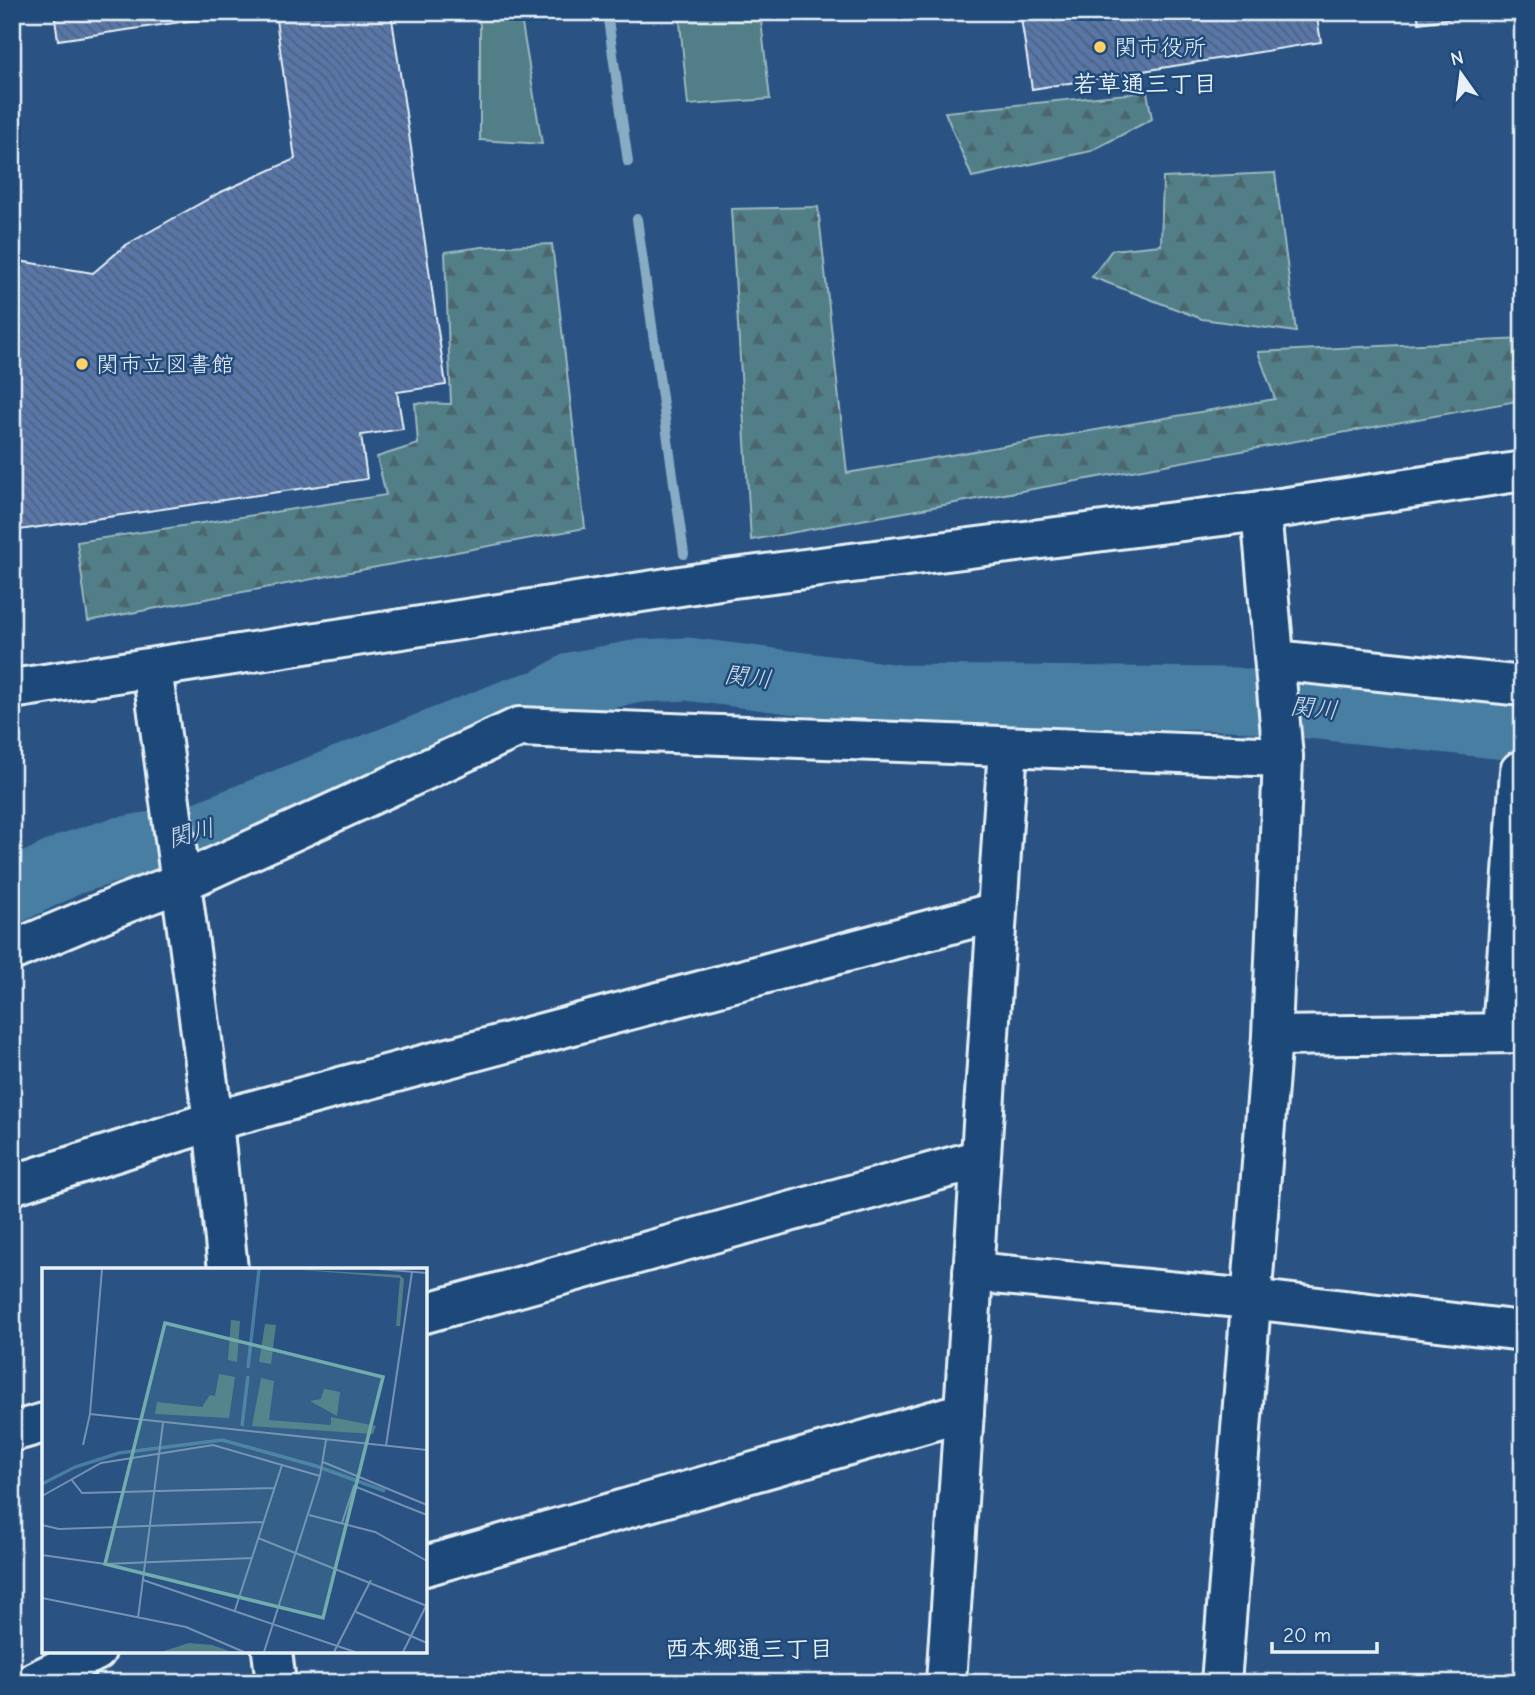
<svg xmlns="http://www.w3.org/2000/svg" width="1535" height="1695" font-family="'Comic Neue','Klee One',sans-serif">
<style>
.grass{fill:#517e87;stroke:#9cb8c0;stroke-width:2}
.forest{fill:url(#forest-firs);stroke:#9cb8c0;stroke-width:2}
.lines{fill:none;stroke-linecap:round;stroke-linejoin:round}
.stream{stroke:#87acc4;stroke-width:10}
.river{stroke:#477ea2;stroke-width:63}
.building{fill:url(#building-back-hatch);stroke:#e8f1f8;stroke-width:2}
.minor-casing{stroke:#e8f1f8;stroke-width:44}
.minor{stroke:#1f4a7a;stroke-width:38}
.poi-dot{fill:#ffd166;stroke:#1f4a7a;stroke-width:2.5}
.labels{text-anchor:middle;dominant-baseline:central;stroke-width:5;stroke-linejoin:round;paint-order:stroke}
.poi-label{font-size:23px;fill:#e8f1f8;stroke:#1f4a7a;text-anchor:start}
.neighbourhood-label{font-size:24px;font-weight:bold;fill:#e8f1f8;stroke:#1f4a7a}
.water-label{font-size:24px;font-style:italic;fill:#d0e0eb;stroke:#1f4a7a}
.inset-river{fill:none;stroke:#477ea2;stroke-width:3.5}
.inset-road{fill:none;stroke:#7692b2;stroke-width:2}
.view{fill:#71adac;fill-opacity:0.15;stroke:#71adac;stroke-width:3.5}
.inset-edge{fill:none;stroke:#e8f1f8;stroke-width:3.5}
</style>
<defs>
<pattern id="forest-firs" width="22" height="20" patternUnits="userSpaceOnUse" patternTransform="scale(1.75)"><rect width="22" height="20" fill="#517e87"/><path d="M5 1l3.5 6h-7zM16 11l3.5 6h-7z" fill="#4c666c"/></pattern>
<pattern id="building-back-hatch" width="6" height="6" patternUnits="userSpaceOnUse" patternTransform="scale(1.75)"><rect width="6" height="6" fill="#5876a7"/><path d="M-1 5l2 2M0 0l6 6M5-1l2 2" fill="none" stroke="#50617d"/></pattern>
</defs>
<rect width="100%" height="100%" fill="#2a5383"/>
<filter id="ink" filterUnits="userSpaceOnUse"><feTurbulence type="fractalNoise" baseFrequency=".0143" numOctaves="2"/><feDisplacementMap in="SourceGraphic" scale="14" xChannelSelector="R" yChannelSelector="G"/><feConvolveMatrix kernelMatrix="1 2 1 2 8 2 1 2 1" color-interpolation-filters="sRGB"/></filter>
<g filter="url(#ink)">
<g class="grass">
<polygon points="476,12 520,12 542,144 480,140 480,25"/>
<polygon points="679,12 760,12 770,99 688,105"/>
</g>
<g class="forest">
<polygon points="1147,92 1152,119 1091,151 972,177 945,112"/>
<polygon points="1275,173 1296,332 1202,319 1092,277 1112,250 1161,245 1163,178"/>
<polygon points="818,207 847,473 1275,399 1258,352 1523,339 1523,400 751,540 731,209"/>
<polygon points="552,244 585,528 88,621 77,542 386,495 377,457 418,444 415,403 451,404 445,252 482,247"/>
</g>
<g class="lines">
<g class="stream">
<polyline points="607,12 628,162"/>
<polyline points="637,219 684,554"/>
</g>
<polyline class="river" points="12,892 70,864 117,849 194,836 518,708 546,700 576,683 640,671 687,669 899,696 1235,699 1523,730"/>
</g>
<g class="building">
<polygon points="54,12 249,12 58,40"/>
<polygon points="275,12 391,12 446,385 397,392 403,429 361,435 367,479 12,531 12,255 13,260 93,273 126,245 167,222 219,193 295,159"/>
<polygon points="1020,12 1316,12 1321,42 1032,89"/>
<polygon points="1417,12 1492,12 1419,23"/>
<polygon points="1522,1404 1523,1404 1523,1582 1517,1582"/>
</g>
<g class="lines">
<defs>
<g id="minor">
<polyline points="1275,660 1523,686"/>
<polyline points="152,668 213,1121 228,1270"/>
<polyline points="12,689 726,579 1261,511 1523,471"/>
<polyline points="12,951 126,903 182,882 519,727 1283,757"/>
<polyline points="1502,1032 1520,771 1523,771"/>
<polyline points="1272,1036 1523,1033"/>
<polyline points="12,1185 213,1121 996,912"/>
<polyline points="973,1272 1250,1299 1523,1331"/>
<polyline points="425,1313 980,1159"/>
<polyline points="12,1432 44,1423"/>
<polyline points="425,1566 964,1412"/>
<polyline points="272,1651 276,1683"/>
<polyline points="32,1683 96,1651"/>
<polyline points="946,1683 1008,747"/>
<polyline points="1221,1683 1272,1036 1283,757 1261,511"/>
</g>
</defs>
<use href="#minor" class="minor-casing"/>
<use href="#minor" class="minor"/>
</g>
</g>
<g class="poi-dot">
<circle cx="1100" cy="47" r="7"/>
<circle cx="82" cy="364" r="7"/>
</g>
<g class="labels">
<g class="poi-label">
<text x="1114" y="47">関市役所</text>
<text x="96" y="364">関市立図書館</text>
</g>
<g class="neighbourhood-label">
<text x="1145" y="84">若草通三丁目</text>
<text x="749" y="1649">西本郷通三丁目</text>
</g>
<g class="water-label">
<text transform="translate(748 677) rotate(7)">関川</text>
<text transform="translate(1314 708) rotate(6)">関川</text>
<text transform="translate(191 833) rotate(-15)">関川</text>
</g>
</g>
<g transform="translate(42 1268)">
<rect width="385" height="385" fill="#2a5383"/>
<path d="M189,52L198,53L195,94L186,92ZM223,56L234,57L229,96L217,94Z" fill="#517e87"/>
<path d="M248,1L358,7L362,11L358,58H354L358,10ZM177,106L193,109L187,150L113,146L115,134L160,139L168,127L173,128ZM219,110L232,113L227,152L289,157V149L334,158L331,166L210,158ZM282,121L298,124L295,148L268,133L279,131ZM147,375L170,377L190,384H119Z" fill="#517e87"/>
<path class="inset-river" d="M206,100L217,1M200,158L206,108M0,216L33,199L77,185L180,172L274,198L343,223"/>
<path class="inset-road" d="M336,1L385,5M48,146L385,182M41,177L48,146L60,1M344,178L370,4M281,194L385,237M29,211L40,225L232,220M0,228L59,195L171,177L278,208M267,247L333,264L385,293M300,255L312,218L385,247M0,257L17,261L221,254M216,270L385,338M0,287L63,296L210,290M101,312L313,384M0,330L144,359L202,384M193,342L240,197M314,344L385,375M96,350L121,155M222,384L278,208L284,172M292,384L329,312M361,384L385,336"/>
<path class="view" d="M123,55L341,109L281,350L63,296Z"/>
<rect width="385" height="385" class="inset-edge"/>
</g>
<rect width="1535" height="1695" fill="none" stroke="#1f4a7a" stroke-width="42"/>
<rect x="21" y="21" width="1493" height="1653" fill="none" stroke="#e8f1f8" stroke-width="2.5" filter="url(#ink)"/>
<g transform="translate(1461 74) rotate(346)" stroke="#1f4a7a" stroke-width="5" paint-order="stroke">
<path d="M0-5L12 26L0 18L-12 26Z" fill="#e8f1f8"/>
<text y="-10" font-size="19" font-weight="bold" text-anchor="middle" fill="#e8f1f8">N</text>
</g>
<path d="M1272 1642v10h105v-10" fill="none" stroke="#e8f1f8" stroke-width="3.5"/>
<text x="1283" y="1642" font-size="21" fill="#e8f1f8" stroke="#1f4a7a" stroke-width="5" paint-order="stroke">20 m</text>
</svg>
